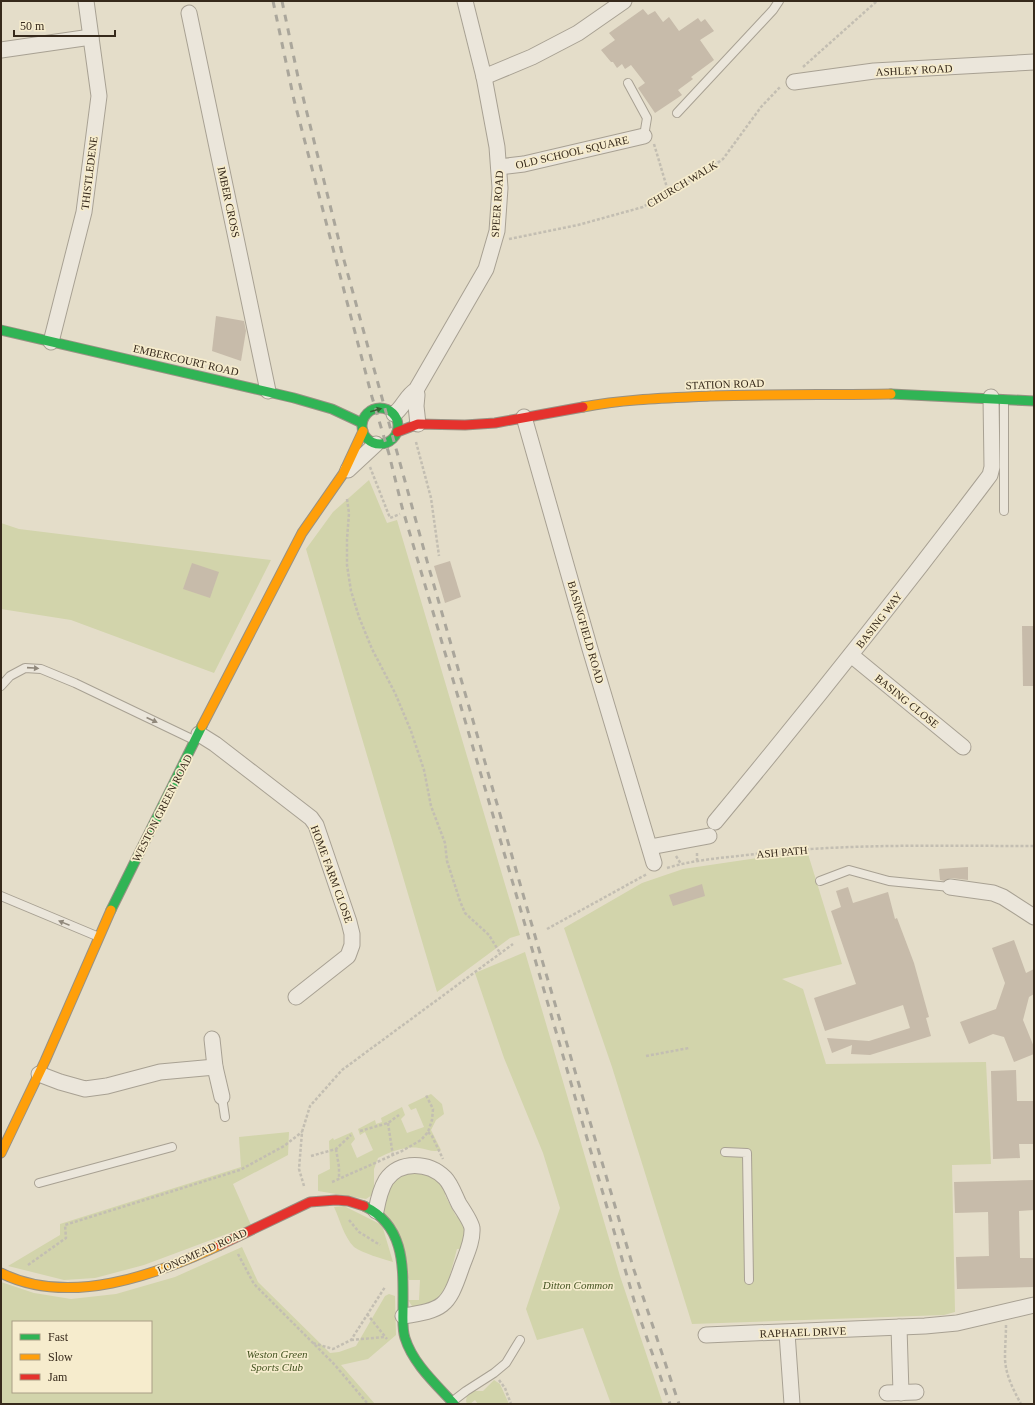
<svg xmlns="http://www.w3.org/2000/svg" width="1035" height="1405" font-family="'Times New Roman',serif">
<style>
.green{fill:#d2d4ab;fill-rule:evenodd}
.building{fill:#c7bbaa}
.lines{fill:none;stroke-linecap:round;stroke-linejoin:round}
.lane-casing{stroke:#a8a193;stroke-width:10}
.street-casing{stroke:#a8a193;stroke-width:17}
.fast-casing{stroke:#989183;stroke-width:11}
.slow-casing{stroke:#989183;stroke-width:11}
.jam-casing{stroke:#989183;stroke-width:11}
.path{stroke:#c3beb2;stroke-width:2.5;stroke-dasharray:3 2;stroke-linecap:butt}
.lane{stroke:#ebe6db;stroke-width:8}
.street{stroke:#ebe6db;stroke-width:15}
.fast{stroke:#30b455;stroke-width:9}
.slow{stroke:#ff9f0a;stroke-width:9}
.jam{stroke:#e5322d;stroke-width:9}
.rail{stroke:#aaa69b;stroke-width:3;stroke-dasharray:7 7;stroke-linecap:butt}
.oneway{fill:#346132}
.oneway2{fill:#90887b}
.labels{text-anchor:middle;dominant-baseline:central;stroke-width:3.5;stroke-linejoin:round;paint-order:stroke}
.street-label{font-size:11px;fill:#36291b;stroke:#f6eccd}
.park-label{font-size:11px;font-style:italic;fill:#445321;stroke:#f6eccd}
</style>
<rect width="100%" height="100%" fill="#e4ddc9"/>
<g class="green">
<polygon points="369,480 387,523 397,520 520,935 510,938 437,992 306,549 333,512"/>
<polygon points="1,523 19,529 271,560 214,673 71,620 1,609"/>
<polygon points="784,854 808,854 842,964 782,979 803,989 826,1064 986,1062 991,1164 952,1165 955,1312 944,1315 692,1324 612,1067 564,928 642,883 683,869"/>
<polygon points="525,952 620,1276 663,1404 611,1404 583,1328 537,1340 526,1309 560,1208 543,1153 504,1058 475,973"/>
<path d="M431,1094L442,1104L444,1114L436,1120L431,1130L441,1150C433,1153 427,1149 419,1148C404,1146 391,1152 378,1158L374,1169V1188L372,1195L366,1199L318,1191V1175L330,1169L329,1141L333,1138L334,1140L352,1132L355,1139L351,1144L357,1158L373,1150L365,1132L360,1135L358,1129L375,1120L376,1124L382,1122L381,1118L402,1107L405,1115L401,1119L407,1133L424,1127L416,1108L411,1110L408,1105Z"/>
<polygon points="289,1132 288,1155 233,1184 251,1225 144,1265 95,1278 64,1280 8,1266 60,1235 60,1224 241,1167 239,1137"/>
<polygon points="405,1171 427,1171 447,1188 445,1195 456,1216 463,1219 465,1225 464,1249 457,1249 450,1275 453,1276 440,1300 420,1308 412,1306 408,1300 419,1300 420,1280 409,1280 383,1210 383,1196 394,1177"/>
<path d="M344,1206L382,1225L393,1262C383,1259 362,1253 354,1247C344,1237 340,1220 334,1207Z"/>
<path d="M242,1247L258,1282L330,1353L339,1352L356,1346L385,1296L389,1294L395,1296L396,1335L368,1359L341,1365L375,1404H1V1282L34,1293L71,1299L116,1294L175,1277ZM13,1322H151V1392H13Z"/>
<polygon points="494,1380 500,1384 509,1404 478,1404 475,1400 470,1404 467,1404 466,1401 467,1395 472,1391 483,1391"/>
</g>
<g class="building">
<polygon points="643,9 648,15 655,11 663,22 669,17 679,31 698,18 701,22 705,19 714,31 700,40 714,60 691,77 693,79 678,90 682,95 655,113 638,88 645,83 631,65 625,69 622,64 617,68 613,62 611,62 601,50 615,40 609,33"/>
<polygon points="216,316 244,321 246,331 241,361 212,351"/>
<polygon points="450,561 461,597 445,603 434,566"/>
<polygon points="192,563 219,572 210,598 183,589"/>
<polygon points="1022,626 1034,626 1034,686 1023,686"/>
<polygon points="968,867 968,880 951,878 944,881 940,880 939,869"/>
<polygon points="702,884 705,896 673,906 669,895"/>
<polygon points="848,887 853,903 888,892 895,919 897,918 914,963 929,1017 926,1018 931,1036 870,1055 851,1054 852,1045 832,1053 827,1038 869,1041 910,1028 903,1005 825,1031 814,998 856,984 831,911 841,907 836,891"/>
<polygon points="1014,940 1026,973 1034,969 1034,994 1029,997 1023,1020 1034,1047 1034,1054 1014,1062 1004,1037 993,1034 969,1044 960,1022 996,1009 1005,983 992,948"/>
<polygon points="1016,1070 1017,1101 1034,1101 1034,1144 1019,1144 1020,1158 993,1159 991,1071"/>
<polygon points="1034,1180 1034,1210 1019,1211 1020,1258 1034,1258 1034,1287 957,1289 956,1257 989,1256 988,1212 955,1213 954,1182"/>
</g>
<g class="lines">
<defs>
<g id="lane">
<polyline points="628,83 647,118 644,136"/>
<polyline points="677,113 773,10 779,1"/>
<polyline points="1004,401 1004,511"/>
<polyline points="1,686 10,676 25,668 41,669 75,683 194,740"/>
<polyline points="820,881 849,870 889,881 950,887"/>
<polyline points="1,896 99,937"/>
<polyline points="222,1097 225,1117"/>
<polyline points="725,1152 747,1153 749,1280"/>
<polyline points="39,1183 172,1147"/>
<polyline points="453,1401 466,1391 494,1373 506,1363 520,1340"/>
</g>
<g id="street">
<polyline points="189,13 268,391"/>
<polyline points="1,50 91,37"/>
<polyline points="484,77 532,57 578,33 624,1"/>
<polyline points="794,82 874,71 1034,62"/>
<polyline points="499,167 524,164 644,136"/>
<polyline points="51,342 84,212 99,96 86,1"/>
<polyline points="416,390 417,395 416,406 418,424"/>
<path d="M394,414C403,408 406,396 416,390L486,269L497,231L500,188L497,147L484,77L465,1"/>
<polyline points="524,417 590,649 654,863"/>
<polyline points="348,470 376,444"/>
<polyline points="851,655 963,747"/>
<polyline points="199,734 215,744 311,818 316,825 349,922 352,934 352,945 348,956 296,997"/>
<path d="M715,822C807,711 897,598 984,483L990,475L992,467L991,397"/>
<polyline points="650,847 709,836"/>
<polyline points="950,887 993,893 1003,897 1034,917"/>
<polyline points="212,1039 215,1067 222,1097"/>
<polyline points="39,1074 60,1082 85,1089 107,1086 160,1072 215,1067"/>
<path d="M376,1211C378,1200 380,1190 386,1180C400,1160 429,1162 445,1178C451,1184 455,1196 459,1204C463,1210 471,1222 472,1228C473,1242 465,1257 461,1269C448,1307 443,1310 403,1316"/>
<polyline points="899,1327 901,1393"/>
<polyline points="787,1333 792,1404"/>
<polyline points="706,1335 925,1326 957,1323 1034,1305"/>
<polyline points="887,1393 916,1392"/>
</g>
<g id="fast">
<polyline points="1,330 294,398 332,409 362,423"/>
<polyline points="891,394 1034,401"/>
<circle cx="380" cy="426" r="18"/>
<polyline points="111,910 202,726"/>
<path d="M364,1206C406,1226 403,1268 403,1308C403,1318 402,1329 405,1338C413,1364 437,1385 454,1404"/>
</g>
<g id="slow">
<path d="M583,407C625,399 668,398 710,396C770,394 831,395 891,394"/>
<polyline points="202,726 302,533 343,474 363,431"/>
<polyline points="1,1153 45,1061 111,910"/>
<path d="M1,1273C69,1307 156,1275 220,1245"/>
</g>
<g id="jam">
<polyline points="397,432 418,424 465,425 495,423 583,407"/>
<polyline points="220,1245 310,1202 336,1200 348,1201 364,1206"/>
</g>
</defs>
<use href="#lane" class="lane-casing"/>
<use href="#street" class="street-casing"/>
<use href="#fast" class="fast-casing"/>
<use href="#slow" class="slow-casing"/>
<use href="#jam" class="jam-casing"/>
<g class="path">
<polyline points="803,67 877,1"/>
<polyline points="654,144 668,191"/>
<polyline points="509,239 578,225 643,207 668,191 697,177 723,159 761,107 781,86"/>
<polyline points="416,442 431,498 439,556"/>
<polyline points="370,467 390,518 400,514"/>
<polyline points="347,499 349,513 347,539 347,565 351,591 359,617 372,649 395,693 411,731 424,770 431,806 445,843 447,861 460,901 465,913 489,935 500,953"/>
<polyline points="676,856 681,864"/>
<polyline points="697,861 697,852"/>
<path d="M667,868C693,860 720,858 747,855C842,843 938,846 1034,846"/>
<polyline points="547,929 647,874"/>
<polyline points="646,1056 689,1048"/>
<polyline points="388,1123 393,1156"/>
<polyline points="360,1131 388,1123 399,1115"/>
<polyline points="428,1132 432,1136 443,1159"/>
<polyline points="336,1149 339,1167 339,1179"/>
<polyline points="311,1156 336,1149 351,1135"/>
<polyline points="332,1182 402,1151 421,1140 428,1132 432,1120 433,1109 426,1095"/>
<polyline points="304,1186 299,1169 302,1132 310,1106 342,1070 513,944"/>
<polyline points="349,1220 359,1232 380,1245"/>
<polyline points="238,1254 254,1284 334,1364 368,1404"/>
<polyline points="28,1265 66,1238 65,1225 240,1170 284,1146 302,1132"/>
<polyline points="367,1314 387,1339"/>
<path d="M1006,1325C1006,1335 1005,1346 1005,1357C1005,1374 1013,1389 1021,1404"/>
<polyline points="351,1340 384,1337"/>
<polyline points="313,1343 333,1349 351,1340 385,1287"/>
<polyline points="499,1380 505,1388 511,1404"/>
</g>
<use href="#lane" class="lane"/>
<use href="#street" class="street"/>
<use href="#fast" class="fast"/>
<use href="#slow" class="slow"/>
<use href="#jam" class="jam"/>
<g class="rail">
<polyline points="273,1 294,100 372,397 389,454 402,507 505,856 636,1307 670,1404"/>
<polyline points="282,1 298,77 342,253 429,568 542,960 634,1270 679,1404"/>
</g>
</g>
<defs><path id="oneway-solid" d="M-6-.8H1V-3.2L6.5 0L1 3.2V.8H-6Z"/></defs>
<use class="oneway" href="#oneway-solid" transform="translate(376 410) rotate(-16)"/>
<g class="oneway2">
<use href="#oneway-solid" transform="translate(33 668) rotate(4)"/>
<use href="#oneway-solid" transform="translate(152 720) rotate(25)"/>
<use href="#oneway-solid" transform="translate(64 923) rotate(-158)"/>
</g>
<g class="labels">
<g class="street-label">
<text transform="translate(914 70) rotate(-3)">ASHLEY ROAD</text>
<text transform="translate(572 152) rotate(-13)">OLD SCHOOL SQUARE</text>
<text transform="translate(89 173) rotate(-83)">THISTLEDENE</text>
<text transform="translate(682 184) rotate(-31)">CHURCH WALK</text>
<text transform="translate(229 202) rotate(78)">IMBER CROSS</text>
<text transform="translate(497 204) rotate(-86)">SPEER ROAD</text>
<text transform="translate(186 360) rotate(13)">EMBERCOURT ROAD</text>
<text transform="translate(725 384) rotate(-2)">STATION ROAD</text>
<text transform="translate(879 620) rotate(-52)">BASING WAY</text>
<text transform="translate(586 632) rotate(74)">BASINGFIELD ROAD</text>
<text transform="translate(907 701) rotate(39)">BASING CLOSE</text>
<text transform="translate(162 808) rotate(-63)">WESTON GREEN ROAD</text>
<text transform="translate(782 852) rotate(-5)">ASH PATH</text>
<text transform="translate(332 874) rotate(70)">HOME FARM CLOSE</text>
<text transform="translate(202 1251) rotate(-24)">LONGMEAD ROAD</text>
<text transform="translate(803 1332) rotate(-2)">RAPHAEL DRIVE</text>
</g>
<g class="park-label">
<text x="578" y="1285">Ditton Common</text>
<text x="277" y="1354">Weston Green<tspan x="277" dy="13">Sports Club</tspan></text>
</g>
</g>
<rect width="1035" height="1405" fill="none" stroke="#36291b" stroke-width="4"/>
<rect x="12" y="1321" width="140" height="72" fill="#f6eccd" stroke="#a99e86"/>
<rect x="20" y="1334" width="20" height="6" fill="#30b455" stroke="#a99e86"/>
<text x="48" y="1341" font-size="12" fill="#36291b">Fast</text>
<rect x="20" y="1354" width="20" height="6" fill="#ff9f0a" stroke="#a99e86"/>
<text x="48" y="1361" font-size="12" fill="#36291b">Slow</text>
<rect x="20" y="1374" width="20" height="6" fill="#e5322d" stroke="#a99e86"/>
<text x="48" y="1381" font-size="12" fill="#36291b">Jam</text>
<path d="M14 30v6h101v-6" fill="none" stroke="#36291b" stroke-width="2"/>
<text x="20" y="30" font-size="12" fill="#36291b" stroke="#f6eccd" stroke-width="3" paint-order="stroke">50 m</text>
</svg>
